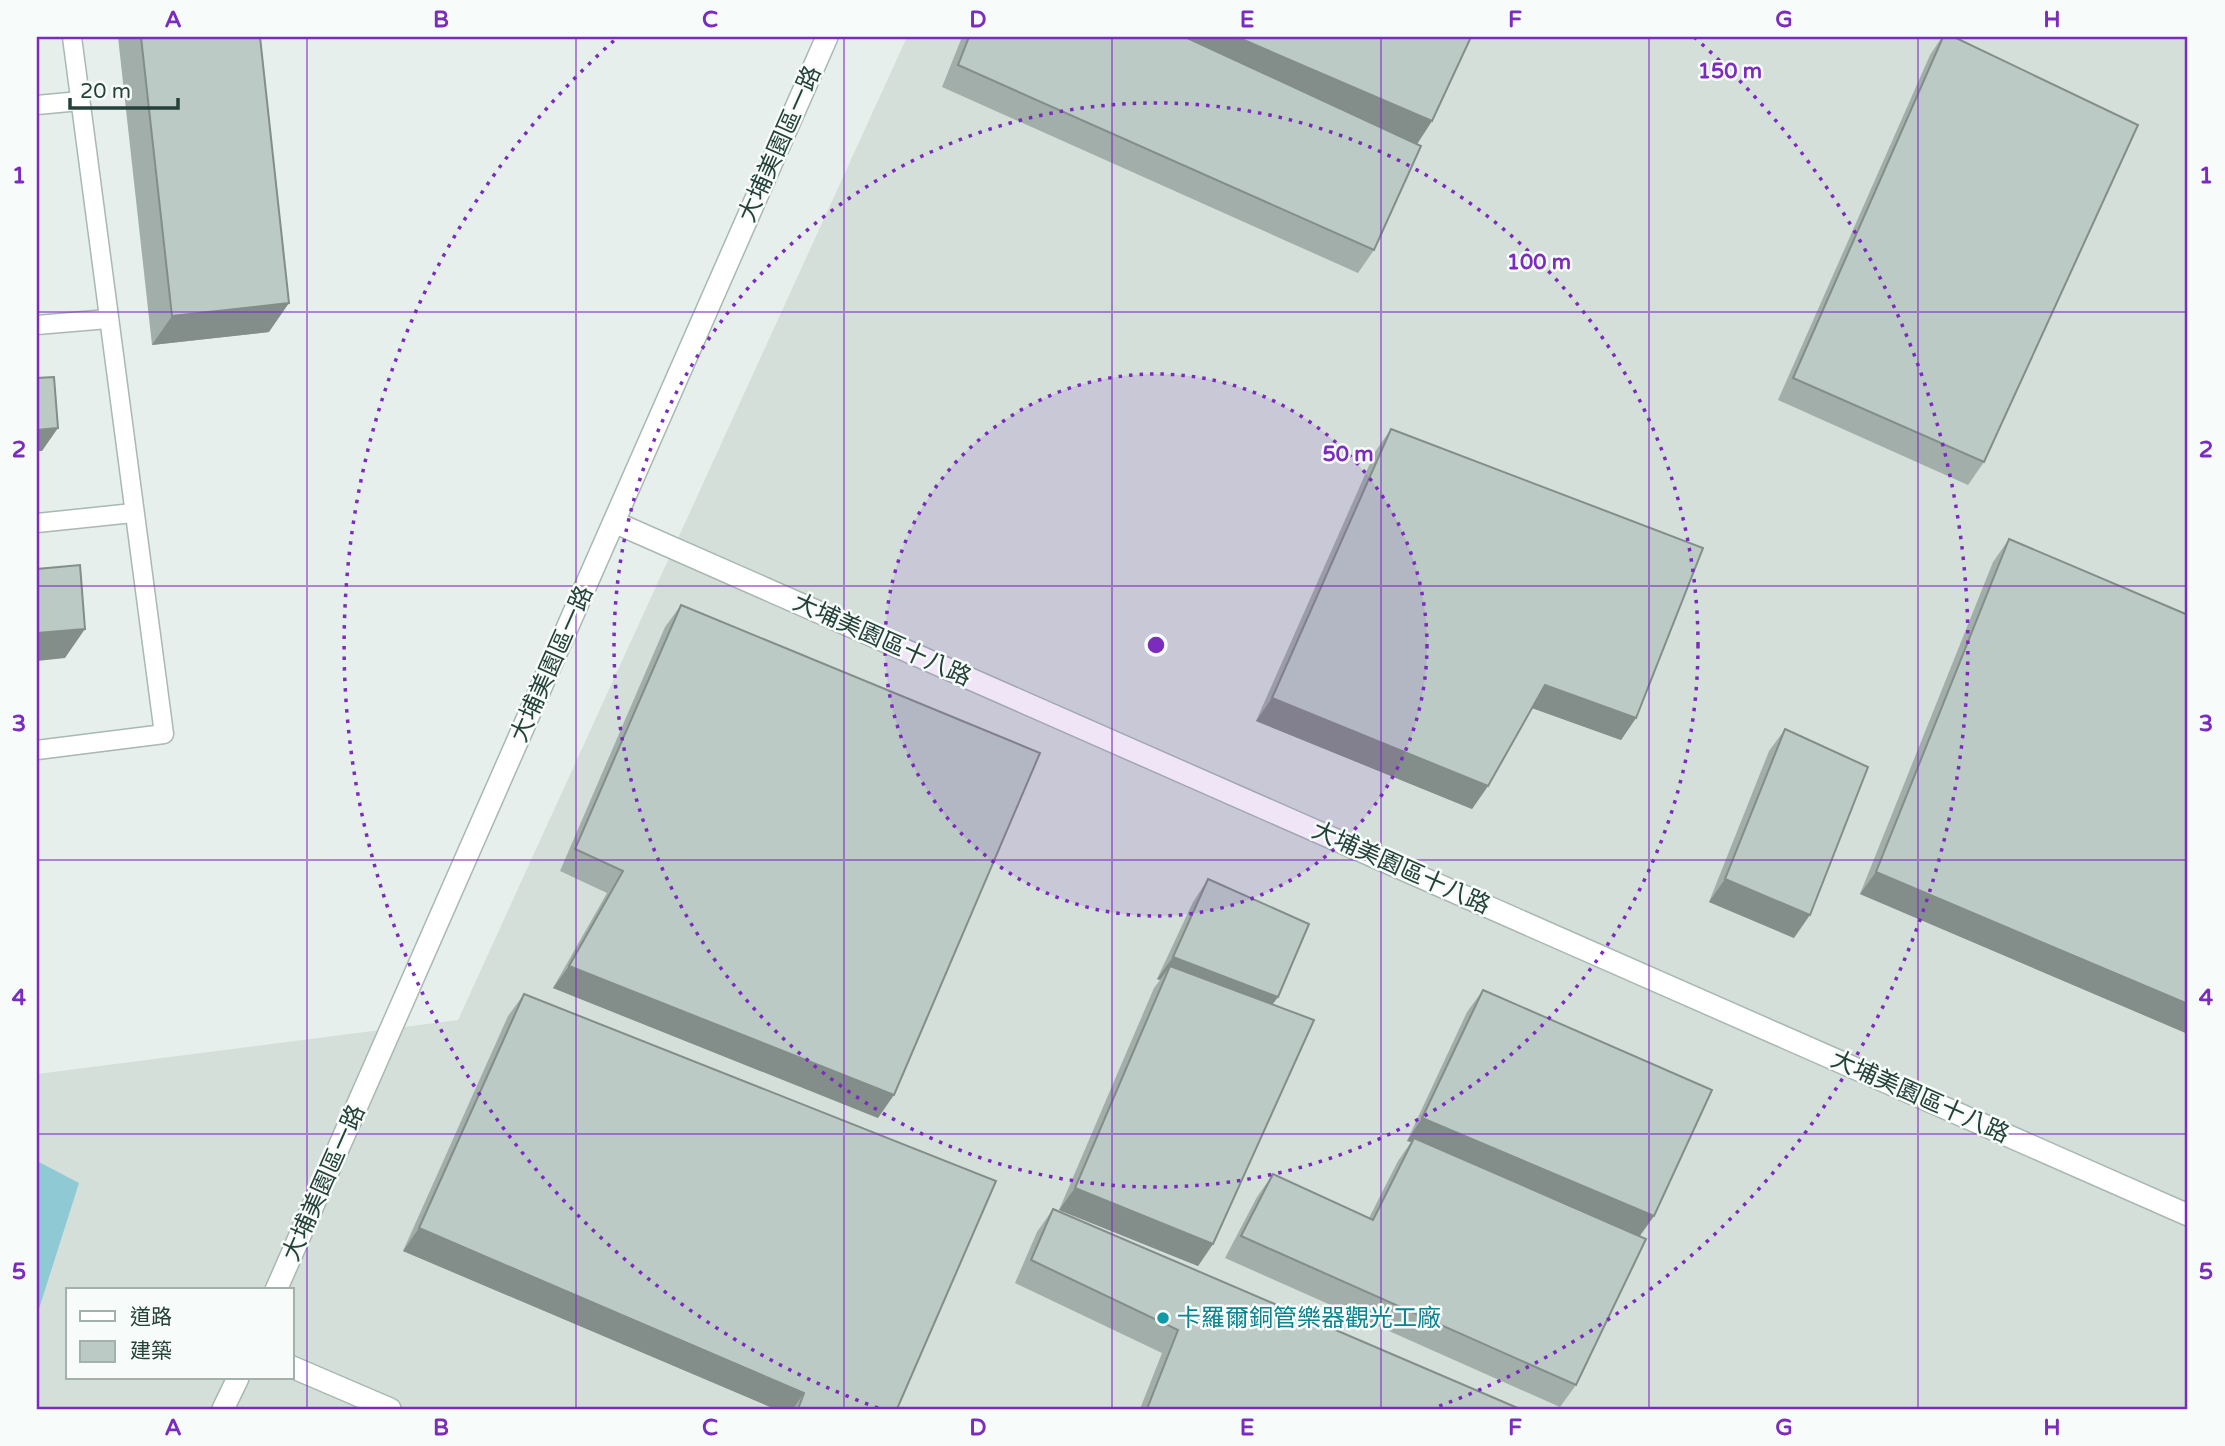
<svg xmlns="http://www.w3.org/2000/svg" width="2225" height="1446" font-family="'Varela Round','Noto Sans TC',sans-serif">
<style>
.built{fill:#d4dfda;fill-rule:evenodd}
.water{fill:#8ec9d4}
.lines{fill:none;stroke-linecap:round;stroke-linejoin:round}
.service-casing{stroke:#a8b8b2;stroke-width:21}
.minor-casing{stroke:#a8b8b2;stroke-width:24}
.service{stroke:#fff;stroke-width:18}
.minor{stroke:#fff;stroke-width:21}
.wall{fill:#a1aea9}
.shaded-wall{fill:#838d89}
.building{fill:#bbcac4;stroke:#838d89;stroke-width:2}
.grid{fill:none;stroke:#7b2cbf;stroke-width:2;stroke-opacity:0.55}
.ring{fill:none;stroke:#7b2cbf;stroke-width:3.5;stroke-dasharray:3.5 7}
.culture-dot{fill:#0f9aa8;stroke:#f7fbf9;stroke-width:2.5}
.labels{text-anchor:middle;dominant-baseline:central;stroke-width:5;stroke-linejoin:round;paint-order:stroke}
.street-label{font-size:24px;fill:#24423a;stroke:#f7fbf9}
.culture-label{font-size:24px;fill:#0d838f;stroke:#f7fbf9;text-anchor:start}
.centre{fill:#7b2cbf;stroke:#f7fbf9;stroke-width:3.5}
.ring-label{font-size:21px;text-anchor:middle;font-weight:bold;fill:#7b2cbf;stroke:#f7fbf9;stroke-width:5;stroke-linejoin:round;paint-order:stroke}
.neatline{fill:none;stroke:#7b2cbf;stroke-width:2.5}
.grid-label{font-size:23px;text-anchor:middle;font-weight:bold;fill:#7b2cbf}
</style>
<rect width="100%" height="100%" fill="#e6efeb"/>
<path class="built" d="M907,37H2188V1409H37V1074L458,1020ZM68,1290H292V1378H68Z"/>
<polygon class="water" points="37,1161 79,1183 37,1315"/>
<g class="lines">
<defs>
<g id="service">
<polyline points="37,105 80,101"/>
<polyline points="37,325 108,319"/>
<polyline points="37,523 133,513"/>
<polyline points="37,750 164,734 72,37"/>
</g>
<g id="minor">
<polyline points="614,522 2188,1215"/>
<polyline points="276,1290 827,37"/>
<polyline points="292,1367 390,1409"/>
<polyline points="223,1409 238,1378"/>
</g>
</defs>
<use href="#service" class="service-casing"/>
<use href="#minor" class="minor-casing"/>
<use href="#service" class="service"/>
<use href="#minor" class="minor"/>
</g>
<g class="wall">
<polygon points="118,37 260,37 269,332 152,345"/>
<polygon points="962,37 1471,37 1432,121 1417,144 1374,250 1358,273 942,87"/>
<polygon points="1942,37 1954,37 1984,462 1968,485 1778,400 1930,55"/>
<polygon points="1391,429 1636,718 1621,740 1532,708 1488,786 1472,809 1256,721 1375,452"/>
<polygon points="2009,539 2188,615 2188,1034 1860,894 1993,562"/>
<polygon points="681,605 878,1118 553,988 607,893 560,871 665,627"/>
<polygon points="1785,729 1794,938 1709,902 1769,751"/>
<polygon points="1208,879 1278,997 1272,1004 1213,1244 1198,1266 1059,1210 1154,988 1160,980 1157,979 1193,902"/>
<polygon points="1483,990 1654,1216 1640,1236 1576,1385 1560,1407 1225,1258 1257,1197 1273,1174 1369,1218 1398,1161 1411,1142 1407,1141 1467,1012"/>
<polygon points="524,994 897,1409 775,1409 403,1251 508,1016"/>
<polygon points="1053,1209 1520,1409 1140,1409 1162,1353 1015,1283 1037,1232"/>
</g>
<g class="shaded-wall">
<polygon points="1170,37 1237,37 1432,121 1417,144"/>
<polygon points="289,303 269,332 152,345 172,316"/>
<polygon points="58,428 42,451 37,451 37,430"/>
<polygon points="85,629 65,658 37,661 37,633"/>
<polygon points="1545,685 1636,718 1621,740 1529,707"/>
<polygon points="1272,698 1488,786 1472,809 1256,721"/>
<polygon points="1876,872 2188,1004 2188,1034 1860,894"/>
<polygon points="1725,879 1810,915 1794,938 1709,902"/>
<polygon points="1173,957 1278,997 1262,1019 1170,966 1160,980 1157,979"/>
<polygon points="569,966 894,1095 878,1118 553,988"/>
<polygon points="1422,1118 1654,1216 1638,1238 1414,1138 1411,1142 1407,1141"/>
<polygon points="1075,1188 1213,1244 1198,1266 1059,1210"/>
<polygon points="419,1228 804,1393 793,1409 775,1409 403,1251"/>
</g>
<g class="building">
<polygon points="141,37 260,37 289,303 172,316"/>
<polygon points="969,37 1185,37 1421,146 1374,250 958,65"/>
<polygon points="1237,37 1471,37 1432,121"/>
<polygon points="1943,37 1954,37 2138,125 1984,462 1793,378"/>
<polygon points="54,377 58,428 37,430 37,378"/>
<polygon points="1391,429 1703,548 1636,718 1545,685 1488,786 1272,698"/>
<polygon points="2009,539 2188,615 2188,1004 1876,872"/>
<polygon points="80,565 85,629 37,633 37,569"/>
<polygon points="681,605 1040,753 894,1095 569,966 623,871 575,849"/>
<polygon points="1785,729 1868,767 1810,915 1725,879"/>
<polygon points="1208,879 1309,924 1278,997 1173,957"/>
<polygon points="1170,966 1314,1020 1213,1244 1075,1188"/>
<polygon points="1483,990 1712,1090 1654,1216 1422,1118"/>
<polygon points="524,994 996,1181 897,1409 798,1409 804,1393 419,1228"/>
<polygon points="1414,1138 1646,1239 1576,1385 1241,1236 1273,1174 1373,1220"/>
<polygon points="1053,1209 1520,1409 1147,1409 1178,1330 1031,1260"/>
</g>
<path class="grid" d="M307,37V1409M576,37V1409M844,37V1409M1112,37V1409M1381,37V1409M1649,37V1409M1918,37V1409M37,312H2188M37,586H2188M37,860H2188M37,1134H2188"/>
<circle cx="1156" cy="645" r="271" fill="#7b2cbf" fill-opacity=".12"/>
<g class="ring">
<circle cx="1156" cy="645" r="271"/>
<circle cx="1156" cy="645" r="542"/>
<path d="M878 1408A812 812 0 0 1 618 37M1694 37A812 812 0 0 1 1434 1408"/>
</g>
<circle class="culture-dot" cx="1163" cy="1318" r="7"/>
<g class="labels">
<g class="street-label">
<text transform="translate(780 144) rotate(-66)">大埔美園區一路</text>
<text transform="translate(882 640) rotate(24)">大埔美園區十八路</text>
<text transform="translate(552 664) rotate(-66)">大埔美園區一路</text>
<text transform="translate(1401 868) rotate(24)">大埔美園區十八路</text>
<text transform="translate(1920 1097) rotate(24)">大埔美園區十八路</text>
<text transform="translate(324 1183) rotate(-66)">大埔美園區一路</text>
</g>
<g class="culture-label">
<text x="1177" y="1318">卡羅爾銅管樂器觀光工廠</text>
</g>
</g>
<circle cx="1156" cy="645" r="10" class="centre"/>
<g class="ring-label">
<text x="1730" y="78">150 m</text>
<text x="1539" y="269">100 m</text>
<text x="1348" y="461">50 m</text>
</g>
<rect width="2225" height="1446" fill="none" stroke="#f7fbf9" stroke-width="77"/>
<rect x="66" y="1288" width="228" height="91" fill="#f7fbf9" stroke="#a3b1ad" stroke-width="2"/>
<rect x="80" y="1311" width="35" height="10" fill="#ffffff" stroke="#a3b1ad" stroke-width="2"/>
<text x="130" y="1324" font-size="21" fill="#24423a">道路</text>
<rect x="80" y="1341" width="35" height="21" fill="#bbcac4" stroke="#a3b1ad" stroke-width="2"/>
<text x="130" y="1358" font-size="21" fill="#24423a">建築</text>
<path d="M70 98v10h108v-10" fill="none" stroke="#24423a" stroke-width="3.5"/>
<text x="80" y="98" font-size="21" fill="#24423a" stroke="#f7fbf9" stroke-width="5" paint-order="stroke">20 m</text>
<rect x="38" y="38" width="2148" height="1370" class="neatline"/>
<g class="grid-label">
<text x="173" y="27">A</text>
<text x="441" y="27">B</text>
<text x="710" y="27">C</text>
<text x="978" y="27">D</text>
<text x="1247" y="27">E</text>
<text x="1515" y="27">F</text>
<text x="1784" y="27">G</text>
<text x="2052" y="27">H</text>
<text x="19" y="183">1</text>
<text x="2206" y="183">1</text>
<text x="19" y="457">2</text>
<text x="2206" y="457">2</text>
<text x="19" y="731">3</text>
<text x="2206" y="731">3</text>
<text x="19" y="1005">4</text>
<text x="2206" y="1005">4</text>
<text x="19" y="1279">5</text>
<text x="2206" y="1279">5</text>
<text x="173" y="1435">A</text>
<text x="441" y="1435">B</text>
<text x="710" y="1435">C</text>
<text x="978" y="1435">D</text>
<text x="1247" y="1435">E</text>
<text x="1515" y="1435">F</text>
<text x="1784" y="1435">G</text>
<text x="2052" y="1435">H</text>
</g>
</svg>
